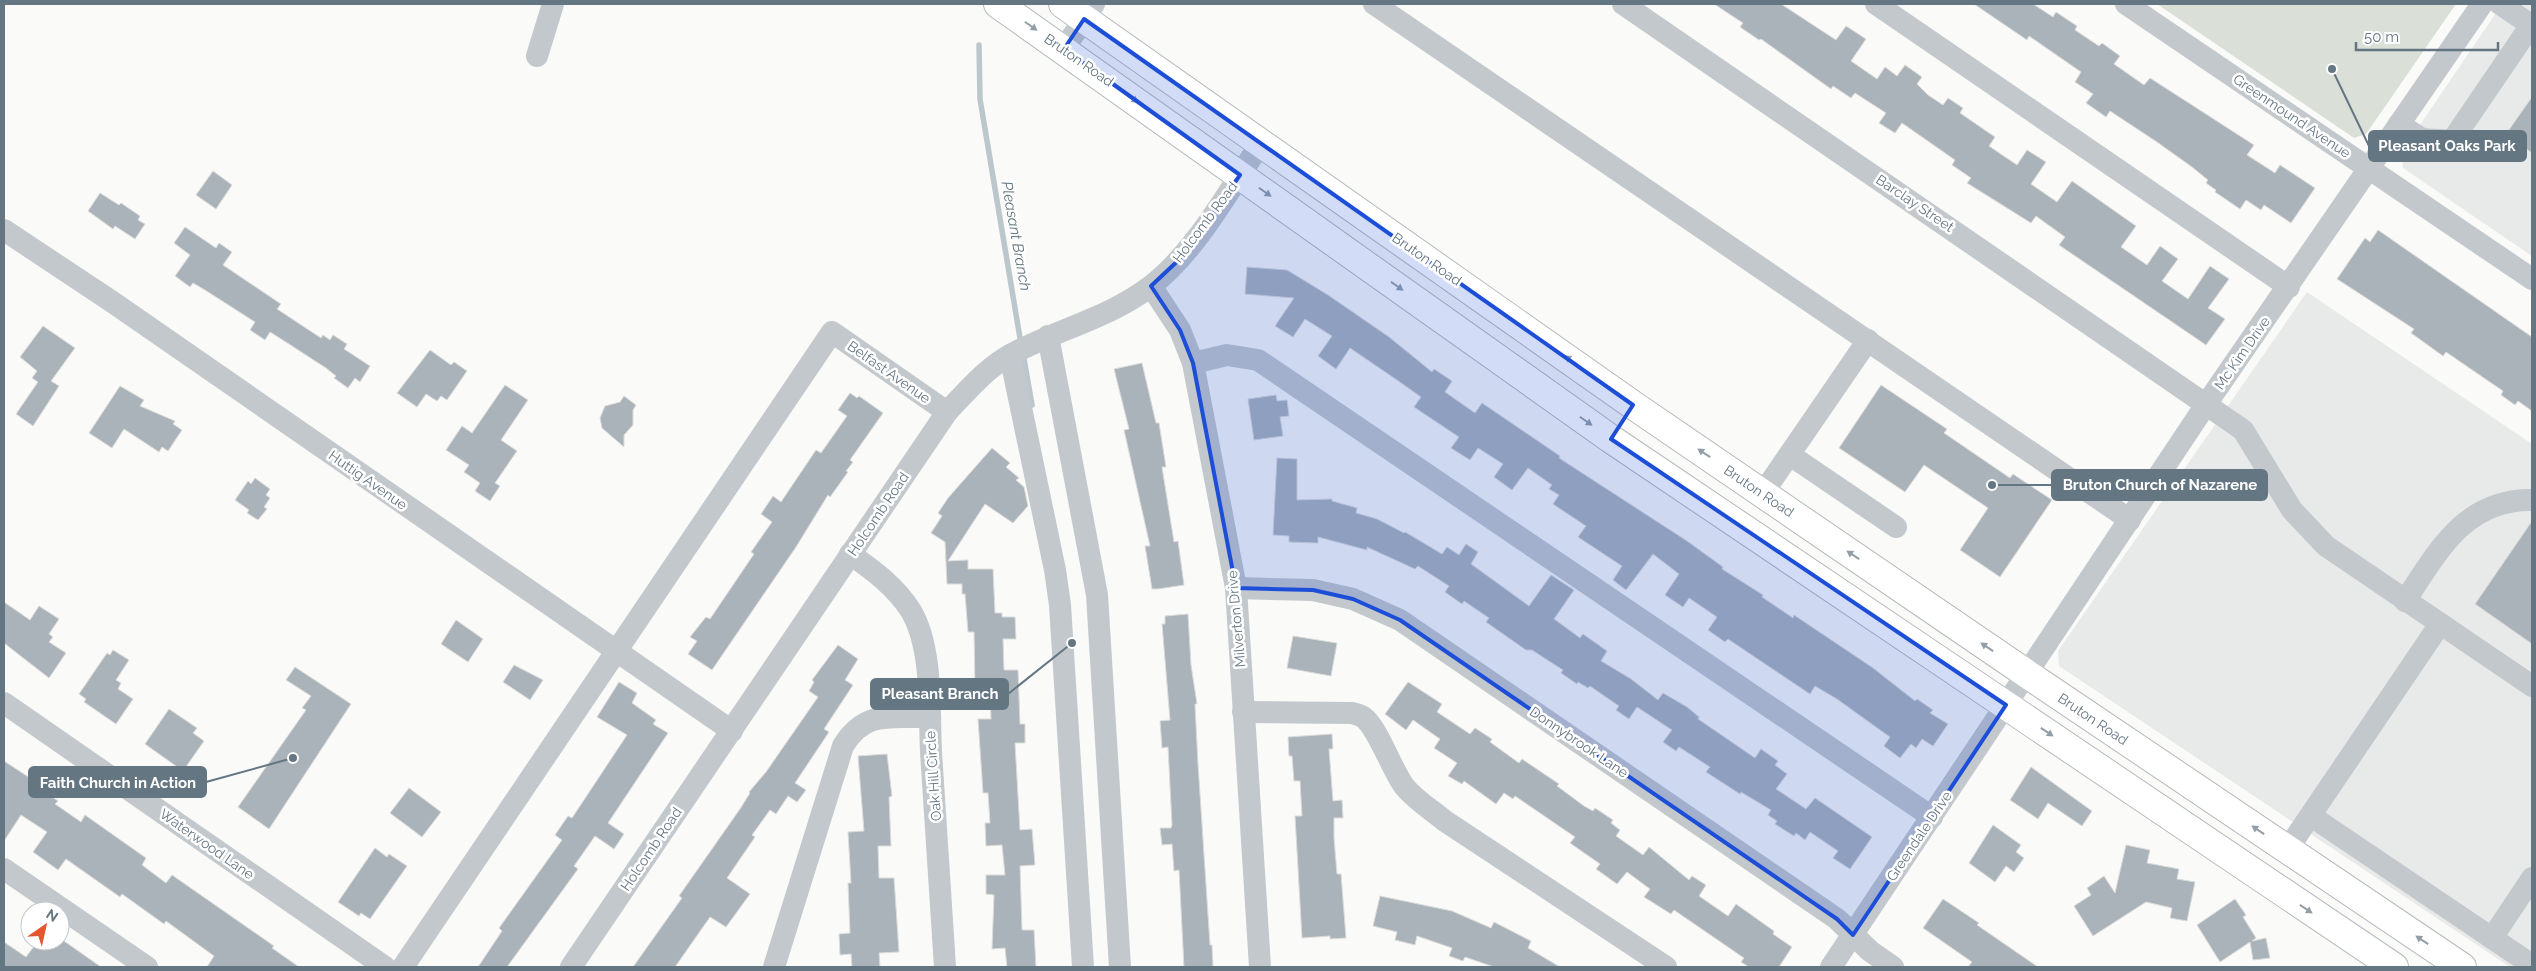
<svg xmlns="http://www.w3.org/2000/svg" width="2536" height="971" font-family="Raleway,sans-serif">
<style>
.built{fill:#e8e9e9}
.green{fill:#dadfd7}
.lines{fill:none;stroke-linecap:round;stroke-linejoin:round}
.stream{stroke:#bbc7cb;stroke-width:5.5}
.building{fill:#aab3b9;stroke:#dcdcda}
.major-casing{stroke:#b5babe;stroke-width:30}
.minor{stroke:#c3c8cc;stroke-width:22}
.major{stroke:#fff;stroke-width:28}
.oneway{fill:#939fa8}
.marked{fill:#1d4ed8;fill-opacity:0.2;stroke:#1d4ed8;stroke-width:4;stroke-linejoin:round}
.labels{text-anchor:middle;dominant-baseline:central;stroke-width:5;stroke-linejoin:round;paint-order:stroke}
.street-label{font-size:14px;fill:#657683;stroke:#fff}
.water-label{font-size:15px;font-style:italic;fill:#60757c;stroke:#fff}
.leader{fill:none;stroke:#657683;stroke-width:2}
.callout-dot{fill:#657683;stroke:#fff;stroke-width:2}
.callout{fill:#657683;stroke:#657683;stroke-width:2}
.callout-label{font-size:15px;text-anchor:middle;font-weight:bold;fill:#fff}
</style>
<rect width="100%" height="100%" fill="#fafaf8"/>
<g class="built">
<polygon points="2502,4 2532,4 2532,256 2403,168 2401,153"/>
<polygon points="2307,292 2532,444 2532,967 2510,967 2059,666 2058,651"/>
</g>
<polygon class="green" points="2157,4 2456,4 2366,134 2354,138"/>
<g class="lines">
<g class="stream">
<polyline points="979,45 980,99 1021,344"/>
<polyline points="1023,353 1032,405"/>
</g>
</g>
<g class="building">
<polygon points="1714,4 1781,4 1836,40 1846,26 1866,39 1851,61 1877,79 1885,67 1897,76 1905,65 1922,77 1917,84 1928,95 1943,105 1948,98 1963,108 1960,113 1995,137 1989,146 2017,165 2027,150 2046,162 2031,184 2057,202 2072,181 2136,226 2121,247 2147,265 2160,246 2178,259 2162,281 2188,299 2210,266 2229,279 2208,308 2225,319 2206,345 2059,245 2065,237 2036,216 2031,223 1967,183 1971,178 1952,165 1955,160 1902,123 1895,133 1879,123 1886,113 1855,93 1851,98 1833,86 1831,89 1761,39 1759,40 1740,27 1743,23"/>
<polygon points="1974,4 2033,4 2053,17 2056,12 2077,26 2075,30 2099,46 2102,43 2120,56 2114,64 2144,85 2150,78 2254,145 2247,155 2275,173 2280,165 2315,188 2291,223 2264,205 2261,210 2246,200 2240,209 2215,192 2216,190 2206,183 2208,180 2192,167 2157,142 2110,111 2106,117 2086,103 2093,94 2075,82 2081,72 2029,36 2027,40"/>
<polygon points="2532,97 2532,153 2506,134"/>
<polygon points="213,171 232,185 216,209 196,195"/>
<polygon points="100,193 119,205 121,203 140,216 138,220 145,224 135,239 115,226 113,229 88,211"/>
<polygon points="185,227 216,248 219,243 232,252 223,265 281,304 277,309 321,338 323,335 330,340 333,335 347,344 344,349 370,366 360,382 355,378 348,388 334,378 336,376 326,368 289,344 270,332 265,340 250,330 255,322 205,290 193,283 190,287 175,276 190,255 174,243"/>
<polygon points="2378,230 2532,337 2532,411 2518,401 2515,405 2501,395 2503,391 2446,352 2443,356 2411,333 2414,329 2337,279 2365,238 2370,242"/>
<polygon points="1247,267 1287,270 1328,295 1389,337 1432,372 1434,369 1452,381 1445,392 1475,413 1482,403 1560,456 1559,458 1687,541 1723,567 1722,569 1763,595 1762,597 1793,618 1794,615 1873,668 1915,701 1917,699 1933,710 1930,713 1948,724 1933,746 1922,739 1916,748 1911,744 1900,758 1884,746 1890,737 1837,699 1815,686 1810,694 1728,639 1725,642 1708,630 1717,617 1689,598 1683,607 1665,595 1679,574 1653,554 1626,590 1613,580 1622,566 1578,537 1586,526 1553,504 1559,495 1549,489 1552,485 1528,468 1512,490 1494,477 1503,464 1478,448 1470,460 1451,448 1459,437 1414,407 1421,397 1397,380 1350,348 1336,369 1318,356 1332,336 1305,319 1293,337 1275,326 1294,298 1245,294"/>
<polygon points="43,326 75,348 51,381 59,386 33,426 16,414 38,382 32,378 37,371 20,357"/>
<polygon points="430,350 451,365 454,362 467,371 447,400 441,396 437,401 426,394 417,407 397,393"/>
<polygon points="1142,363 1156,423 1159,423 1166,467 1162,467 1174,542 1178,541 1184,585 1158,589 1152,589 1145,546 1150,546 1124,430 1129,429 1114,369"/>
<polygon points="505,385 528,400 501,440 517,451 495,483 500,486 490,501 475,491 480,483 464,472 469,465 446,450 462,426 472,433"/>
<polygon points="1881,385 1947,429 1944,433 2010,478 2013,474 2052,500 2000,577 1960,550 1988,508 1924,465 1905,492 1839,448"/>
<polygon points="120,386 144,400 140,406 175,421 173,424 182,430 168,451 162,447 159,452 124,429 112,448 89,433"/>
<polygon points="850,393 857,398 859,396 883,413 850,460 853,462 846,471 848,472 830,497 828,495 796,547 712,670 688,654 697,641 690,637 706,617 710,619 754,554 751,552 772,522 761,514 773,496 781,502 816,450 821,453 847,416 838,410"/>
<polygon points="1276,395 1277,401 1287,400 1289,416 1280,417 1283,436 1254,440 1248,399"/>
<polygon points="624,396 636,405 633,410 633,425 624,435 624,447 602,428 600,418 605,406 620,402"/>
<polygon points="992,448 1010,463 1006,467 1019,478 1016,480 1024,487 1028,506 1013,523 985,504 948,561 968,560 968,569 993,569 995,613 1002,613 1002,617 1015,617 1016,639 1003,639 1004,670 1018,670 1020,724 1025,724 1025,743 1015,743 1020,830 1032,829 1035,865 1020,866 1022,930 1034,930 1036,967 1007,967 1005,948 992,949 994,895 986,894 986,875 1005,875 1002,845 986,846 985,823 990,823 988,793 983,793 978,719 991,719 990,688 975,688 974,632 968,632 965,594 962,594 962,584 947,584 945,542 931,533 942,516 938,513 948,498"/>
<polygon points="1277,458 1297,459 1297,500 1332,499 1332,501 1357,508 1356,513 1377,519 1404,533 1405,532 1442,554 1447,547 1459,555 1466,544 1478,552 1471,564 1529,606 1551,575 1574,590 1554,619 1580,638 1583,634 1607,651 1601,661 1631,679 1658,700 1663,693 1687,707 1699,717 1698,719 1755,758 1761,749 1778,761 1775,765 1787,774 1776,789 1806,809 1815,798 1872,837 1850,869 1833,858 1838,851 1810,832 1805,840 1796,833 1794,836 1775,824 1777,821 1768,815 1771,810 1741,792 1740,794 1706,772 1710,767 1679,747 1676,751 1663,742 1672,730 1637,707 1629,719 1616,710 1619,706 1590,686 1588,688 1578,682 1577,684 1561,673 1563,670 1532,650 1526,650 1486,622 1489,618 1464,601 1462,604 1445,592 1449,586 1418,566 1415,569 1367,547 1367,550 1318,537 1318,543 1289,542 1289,536 1273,535"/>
<polygon points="255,478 270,489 266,495 270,498 264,507 267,509 258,520 247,513 249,510 235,500 248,481 251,484"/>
<polygon points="2532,521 2532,644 2475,604"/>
<polygon points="4,602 30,620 39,606 59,619 49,634 53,637 49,642 66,653 49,678 4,643"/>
<polygon points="1188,614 1191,665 1197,704 1195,704 1198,764 1210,945 1212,945 1213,966 1209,967 1184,967 1179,870 1174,871 1172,844 1162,845 1160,828 1171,828 1172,825 1168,747 1162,748 1160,721 1170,720 1162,624 1165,624 1165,616"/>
<polygon points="456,620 483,639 468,662 441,644"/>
<polygon points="1293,636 1337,643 1331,676 1287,668"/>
<polygon points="838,645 858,659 845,680 853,685 824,729 829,732 795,783 806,790 797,802 788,796 776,814 770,810 752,835 755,837 727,878 750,894 726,927 710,917 675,967 633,967 682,898 679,896 740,809 750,793 749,792 766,772 818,697 809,691 814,682 812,680"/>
<polygon points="113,650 129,660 116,680 121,683 118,689 133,699 116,724 84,702 86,699 79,694 107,653 110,655"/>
<polygon points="514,665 543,680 530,700 503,682"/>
<polygon points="295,667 351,704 269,829 238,807 306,710 302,708 311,696 286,680"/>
<polygon points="619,682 637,693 632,703 656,720 653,724 668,733 608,823 624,834 614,849 595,836 574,866 578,869 507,967 478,967 502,931 499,928 562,840 555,835 568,816 572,818 627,735 597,717"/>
<polygon points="1408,682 1442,704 1437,712 1470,734 1475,728 1492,739 1490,742 1519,763 1522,759 1559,784 1557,786 1584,806 1593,811 1595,808 1613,820 1611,823 1620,830 1616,836 1643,855 1649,847 1689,880 1692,876 1706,885 1699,896 1728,916 1736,904 1774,931 1773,934 1792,947 1779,967 1749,967 1741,962 1744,958 1674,910 1671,914 1644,897 1650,889 1627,872 1617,884 1596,869 1600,864 1570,843 1575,837 1515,796 1513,799 1504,793 1496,804 1464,781 1462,784 1448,776 1457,763 1434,748 1440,739 1413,720 1406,730 1385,714"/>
<polygon points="169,709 197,728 193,733 204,741 183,771 145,744"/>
<polygon points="1332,734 1333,749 1329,749 1333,801 1342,800 1343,818 1334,818 1334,838 1337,874 1341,874 1346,938 1330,939 1330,936 1302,938 1295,816 1302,816 1300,781 1294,781 1292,756 1289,756 1288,737"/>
<polygon points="887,754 892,796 889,797 891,846 878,846 879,878 894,878 899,952 879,953 880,967 852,967 851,954 840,955 839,934 850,933 848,883 851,883 848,832 864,831 858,756"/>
<polygon points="4,761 47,789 45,792 58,801 55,804 81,822 85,815 146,858 142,865 166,883 172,875 274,946 272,948 299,967 207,967 214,956 166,921 164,924 122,894 120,897 66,859 58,870 33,852 47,832 21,815 4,841"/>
<polygon points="2031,767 2092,811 2082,826 2048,803 2038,819 2010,800"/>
<polygon points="409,788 441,812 422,837 390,813"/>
<polygon points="1993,825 2021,845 2016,852 2024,858 2014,872 2006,866 1995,882 1969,863"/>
<polygon points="2126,845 2150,850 2147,863 2179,869 2177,879 2195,882 2187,921 2170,918 2172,908 2146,902 2093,936 2074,906 2091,895 2087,888 2104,876 2115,893"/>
<polygon points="375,848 387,857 389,854 407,866 370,919 361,913 359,916 338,902"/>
<polygon points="1380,896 1452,911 1491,928 1494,922 1531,941 1528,948 1560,967 1494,967 1465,957 1463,961 1449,956 1452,948 1417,936 1415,945 1395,940 1397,932 1373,926"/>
<polygon points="1943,899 1979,923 1977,925 2038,967 1968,967 1972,962 1923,928"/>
<polygon points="2235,899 2246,915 2243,917 2256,938 2252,941 2266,938 2270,958 2253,960 2250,942 2220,962 2197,925"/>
<polygon points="38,941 64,941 101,967 4,967 4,942 26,957"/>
</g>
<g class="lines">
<defs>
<g id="major">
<polyline points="998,4 1611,439 2394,967"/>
<polyline points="1063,4 1633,405 2027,674 2462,967"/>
</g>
</defs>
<use href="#major" class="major-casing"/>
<g class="minor">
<polyline points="1374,4 2130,520"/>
<polyline points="1623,4 2243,430 2292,510 2326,546 2532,686"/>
<polyline points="1876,4 2289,287"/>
<polyline points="2126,4 2532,279"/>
<polyline points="1064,49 1094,4"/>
<polyline points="537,56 553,4"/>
<polyline points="2399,124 2422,139 2452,141 2531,25 2500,4"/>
<polyline points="4,230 111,301 732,731"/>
<polyline points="1151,286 1180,330 1193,363 1236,588 1260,967"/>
<polyline points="1048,336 1097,595 1120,967"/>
<polyline points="1010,355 1055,570 1060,605 1083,967"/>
<polyline points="1193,363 1227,355 1258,360 1932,817"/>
<polyline points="1790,455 1896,527"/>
<polyline points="1763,493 1868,340"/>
<path d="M850,554C873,570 896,587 911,611C933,648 929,710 931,752C936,824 940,895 945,967"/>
<polyline points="1236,588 1313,590 1353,599 1400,620 1837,919 1870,951 1893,967"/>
<path d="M2405,601C2438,551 2465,499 2532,500"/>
<polyline points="4,703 385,967"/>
<path d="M1243,712L1352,713C1356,714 1360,715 1363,717C1377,726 1392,770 1404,786C1415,800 1432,810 1445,821L1666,967"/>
<polyline points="2311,816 2532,965"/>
<polyline points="2287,850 2440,624"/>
<polyline points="4,869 147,967"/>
<polyline points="2492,938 2532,878"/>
<polyline points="403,967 832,332 947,412"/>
<path d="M571,967L947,412C966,392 987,367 1012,354C1058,329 1109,318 1151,286C1197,250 1229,190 1261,143"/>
<path d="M774,967L843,746C865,710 890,718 929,717"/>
<polyline points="1831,967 2207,403 2482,4"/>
</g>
<use href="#major" class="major"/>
</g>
<defs><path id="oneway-solid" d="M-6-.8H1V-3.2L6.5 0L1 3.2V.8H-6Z" transform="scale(1.25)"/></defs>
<g class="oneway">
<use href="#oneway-solid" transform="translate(1031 26) rotate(35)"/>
<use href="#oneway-solid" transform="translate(1132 98) rotate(36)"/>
<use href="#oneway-solid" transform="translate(1265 192) rotate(35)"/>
<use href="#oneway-solid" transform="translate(1397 286) rotate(35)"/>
<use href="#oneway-solid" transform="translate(1571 360) rotate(-145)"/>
<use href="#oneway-solid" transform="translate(1586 421) rotate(35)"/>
<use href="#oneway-solid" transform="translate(1704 453) rotate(-146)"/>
<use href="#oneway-solid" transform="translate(1853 555) rotate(-146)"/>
<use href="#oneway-solid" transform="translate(1987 647) rotate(-146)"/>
<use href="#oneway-solid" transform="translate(2047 732) rotate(34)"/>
<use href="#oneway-solid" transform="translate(2258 830) rotate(-146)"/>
<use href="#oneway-solid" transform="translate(2306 909) rotate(34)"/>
<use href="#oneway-solid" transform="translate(2422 940) rotate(-146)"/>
</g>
<path class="marked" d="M1084,19L1633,405L1611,439L2006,705L1853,935L1837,919L1400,620L1353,599L1313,590L1236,588L1193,363L1180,330L1151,286L1183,256L1240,175L1064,49Z"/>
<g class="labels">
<g class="street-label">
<text transform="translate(1079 60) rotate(35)">Bruton Road</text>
<text transform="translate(2292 116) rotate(34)">Greenmound Avenue</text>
<text transform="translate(1915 203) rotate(34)">Barclay Street</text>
<text transform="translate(1205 222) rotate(-53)">Holcomb Road</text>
<text transform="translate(1427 259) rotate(35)">Bruton Road</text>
<text transform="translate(2242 353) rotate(-55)">Mc Kim Drive</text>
<text transform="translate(889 372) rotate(35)">Belfast Avenue</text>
<text transform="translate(368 480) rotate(35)">Huttig Avenue</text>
<text transform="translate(1759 491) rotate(34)">Bruton Road</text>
<text transform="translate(878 514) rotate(-56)">Holcomb Road</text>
<text transform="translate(1236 619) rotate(-95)">Milverton Drive</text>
<text transform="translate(2093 719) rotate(34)">Bruton Road</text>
<text transform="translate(1579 742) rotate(34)">Donnybrook Lane</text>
<text transform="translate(933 776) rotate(-94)">Oak Hill Circle</text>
<text transform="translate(1919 836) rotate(-56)">Greendale Drive</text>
<text transform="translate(207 844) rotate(35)">Waterwood Lane</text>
<text transform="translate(651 849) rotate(-56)">Holcomb Road</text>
</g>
<g class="water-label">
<text transform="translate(1016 236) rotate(80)">Pleasant Branch</text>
</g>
</g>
<path class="leader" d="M2332 69L2369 146M1992 485L2052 485M1072 643L1008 694M293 758L206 782"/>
<g class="callout-dot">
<circle cx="2332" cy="69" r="5"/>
<circle cx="1992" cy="485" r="5"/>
<circle cx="1072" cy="643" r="5"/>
<circle cx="293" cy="758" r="5"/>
</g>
<g class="callout">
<rect x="2369" y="131" width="157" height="30" rx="5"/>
<rect x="2052" y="470" width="215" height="30" rx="5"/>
<rect x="871" y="679" width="137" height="30" rx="5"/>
<rect x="29" y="767" width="177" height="30" rx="5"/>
</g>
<g class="callout-label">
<text x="2447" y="151">Pleasant Oaks Park</text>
<text x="2160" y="490">Bruton Church of Nazarene</text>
<text x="940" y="699">Pleasant Branch</text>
<text x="118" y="788">Faith Church in Action</text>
</g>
<rect width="2536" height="971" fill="none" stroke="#657683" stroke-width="10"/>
<g transform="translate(45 926) rotate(34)"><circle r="24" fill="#ffffff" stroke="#c1c8cd"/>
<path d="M0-4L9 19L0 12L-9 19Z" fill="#e4572e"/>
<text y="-8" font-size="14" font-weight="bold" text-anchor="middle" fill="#657683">N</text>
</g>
<path d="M2356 42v8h142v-8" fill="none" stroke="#657683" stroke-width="2.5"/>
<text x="2364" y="42" font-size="15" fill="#657683" stroke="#ffffff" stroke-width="4" paint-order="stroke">50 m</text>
</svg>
